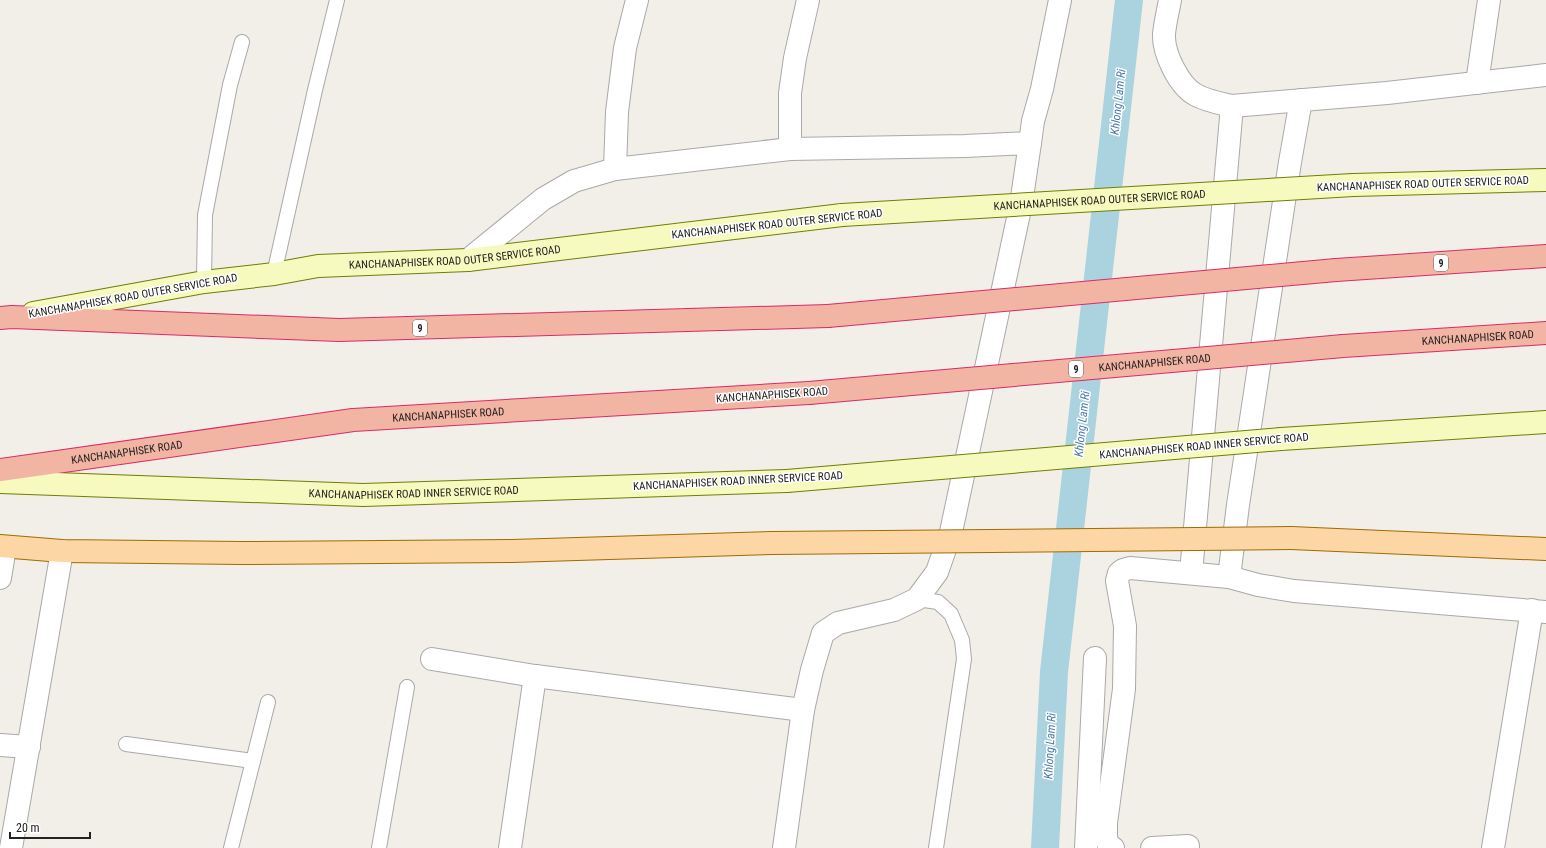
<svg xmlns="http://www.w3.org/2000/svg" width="1546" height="848" font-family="'Roboto Condensed',sans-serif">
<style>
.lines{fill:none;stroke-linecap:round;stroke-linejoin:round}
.canal{stroke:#aad3df;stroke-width:28}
.service-casing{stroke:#a9a9a9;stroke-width:16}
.minor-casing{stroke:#a9a9a9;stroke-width:24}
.secondary-casing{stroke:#707d05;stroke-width:24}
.primary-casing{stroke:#a06b00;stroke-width:24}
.trunk-casing{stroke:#dc2a67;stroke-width:24}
.service{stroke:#fff;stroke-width:14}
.minor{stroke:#fff;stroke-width:22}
.secondary{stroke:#f7fabf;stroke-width:22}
.primary{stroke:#fcd6a4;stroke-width:22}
.trunk{stroke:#f2b4a3;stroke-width:22}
.secondary-bridge-casing{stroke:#707d05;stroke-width:24;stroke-linecap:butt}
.primary-bridge-casing{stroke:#a06b00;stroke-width:24;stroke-linecap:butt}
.trunk-bridge-casing{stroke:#dc2a67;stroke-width:24;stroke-linecap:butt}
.secondary-bridge{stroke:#f7fabf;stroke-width:22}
.primary-bridge{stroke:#fcd6a4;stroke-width:22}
.trunk-bridge{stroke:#f2b4a3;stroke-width:22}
.labels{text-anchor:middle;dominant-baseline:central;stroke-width:3;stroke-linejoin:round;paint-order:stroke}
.shield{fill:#fff;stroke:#646464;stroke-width:1}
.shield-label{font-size:10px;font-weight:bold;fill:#222}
.street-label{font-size:11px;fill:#222;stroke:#fff}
.water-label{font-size:12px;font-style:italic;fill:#4a7aab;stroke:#fff}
</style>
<rect width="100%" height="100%" fill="#f2efe9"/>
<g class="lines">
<polyline class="canal" points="1045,848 1054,672 1129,0"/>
<defs>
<g id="service">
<polyline points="274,274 315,90 337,0"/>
<polyline points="204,282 205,215 230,85 242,42"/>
<polyline points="917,599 938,602 951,614 962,640 964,659 936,848"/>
<polyline points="126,744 253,761"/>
<polyline points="231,848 268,702"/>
<polyline points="379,848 407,687"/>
</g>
<g id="minor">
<path d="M1170,0C1168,11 1165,23 1164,34C1163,53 1179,86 1196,95C1207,101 1219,103 1232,106L1387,93L1546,75"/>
<polyline points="1477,83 1489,0"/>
<polyline points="1030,143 1033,121 1042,89 1060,0"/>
<polyline points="790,149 790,93 795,58 808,0"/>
<polyline points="615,169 617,112 625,48 637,0"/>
<polyline points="468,260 543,199 574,181 615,169 790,149 965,146 1030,143 1021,204 951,532 937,572 917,599 894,610 838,623 823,633 812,670 803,710 784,848"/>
<polyline points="1191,573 1232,106"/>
<polyline points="1229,577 1238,505 1290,162 1301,100"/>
<polyline points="0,578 5,547"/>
<polyline points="432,659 535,676 803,710"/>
<polyline points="0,745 29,747"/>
<polyline points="11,848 62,551"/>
<polyline points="510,848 535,676"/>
<polyline points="1086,848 1095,658"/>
<polyline points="1113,848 1109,846 1106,838 1106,823 1124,689 1125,626 1117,581 1119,573 1123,570 1130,568 1229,577 1258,585 1294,591 1546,612"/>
<polyline points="1152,848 1188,846"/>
<polyline points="1493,848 1532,610"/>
</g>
<g id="secondary">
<polyline points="1353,185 1546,180"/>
<path id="s1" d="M33,313L204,282L274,274L318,266L468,260L842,215"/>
<polyline points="1281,439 1546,422"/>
<path id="s2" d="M0,482L363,495L787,481"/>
</g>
<g id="primary">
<polyline points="1291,538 1546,549"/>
<polyline points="0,546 62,551 242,553 512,551 772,543"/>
</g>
<g id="trunk">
<polyline points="1336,270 1546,256"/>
<polyline points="0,318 12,317 339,330 828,316"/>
<path id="s3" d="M1343,346L1546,333"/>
<path id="s4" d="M0,470L353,420L809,393"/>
</g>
</defs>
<use href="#service" class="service-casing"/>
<use href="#minor" class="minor-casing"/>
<use href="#secondary" class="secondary-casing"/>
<use href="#primary" class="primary-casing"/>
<use href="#trunk" class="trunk-casing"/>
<use href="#service" class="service"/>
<use href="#minor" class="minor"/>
<use href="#secondary" class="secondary"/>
<use href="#primary" class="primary"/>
<use href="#trunk" class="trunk"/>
<defs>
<g id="secondary-bridge">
<path id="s5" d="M842,215L1353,185"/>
<polyline points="787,481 1281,439"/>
</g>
<polyline id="primary-bridge" points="772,543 1291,538"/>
<g id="trunk-bridge">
<polyline points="828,316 1336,270"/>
<path id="s6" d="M809,393L1343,346"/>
</g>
</defs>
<use href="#secondary-bridge" class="secondary-bridge-casing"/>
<use href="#primary-bridge" class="primary-bridge-casing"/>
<use href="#trunk-bridge" class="trunk-bridge-casing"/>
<use href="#secondary-bridge" class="secondary-bridge"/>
<use href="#primary-bridge" class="primary-bridge"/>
<use href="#trunk-bridge" class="trunk-bridge"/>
</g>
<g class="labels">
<g class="shield">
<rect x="1434" y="255" width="14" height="16" rx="3"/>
<rect x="413" y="320" width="14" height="16" rx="3"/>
<rect x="1069" y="361" width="14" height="16" rx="3"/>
</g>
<g class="shield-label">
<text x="1441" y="263">9</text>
<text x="420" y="328">9</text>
<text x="1076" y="369">9</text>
</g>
<g class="street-label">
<text transform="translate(1423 184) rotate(-2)">KANCHANAPHISEK ROAD OUTER SERVICE ROAD</text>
<text stroke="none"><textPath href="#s5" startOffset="258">KANCHANAPHISEK ROAD OUTER SERVICE ROAD</textPath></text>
<text transform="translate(777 224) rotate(-6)">KANCHANAPHISEK ROAD OUTER SERVICE ROAD</text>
<text stroke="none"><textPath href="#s1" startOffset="426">KANCHANAPHISEK ROAD OUTER SERVICE ROAD</textPath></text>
<text transform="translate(133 296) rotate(-10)">KANCHANAPHISEK ROAD OUTER SERVICE ROAD</text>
<text stroke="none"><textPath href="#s3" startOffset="135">KANCHANAPHISEK ROAD</textPath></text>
<text stroke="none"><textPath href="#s6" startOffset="347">KANCHANAPHISEK ROAD</textPath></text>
<text transform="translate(772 395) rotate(-4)">KANCHANAPHISEK ROAD</text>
<text stroke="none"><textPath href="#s4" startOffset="452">KANCHANAPHISEK ROAD</textPath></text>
<text transform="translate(1204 446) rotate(-5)">KANCHANAPHISEK ROAD INNER SERVICE ROAD</text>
<text stroke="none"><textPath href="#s4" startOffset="128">KANCHANAPHISEK ROAD</textPath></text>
<text transform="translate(738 481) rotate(-3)">KANCHANAPHISEK ROAD INNER SERVICE ROAD</text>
<text stroke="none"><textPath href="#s2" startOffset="414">KANCHANAPHISEK ROAD INNER SERVICE ROAD</textPath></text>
</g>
<g class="water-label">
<text transform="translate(1118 102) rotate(-84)">Khlong Lam Ri</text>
<text transform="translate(1082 424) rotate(-84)">Khlong Lam Ri</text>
<text transform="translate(1050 746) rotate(-87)">Khlong Lam Ri</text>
</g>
</g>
<path d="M10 832v6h80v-6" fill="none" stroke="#222222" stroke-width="2"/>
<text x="16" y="832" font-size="12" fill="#222222" stroke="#ffffff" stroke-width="3" paint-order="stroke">20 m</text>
</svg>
